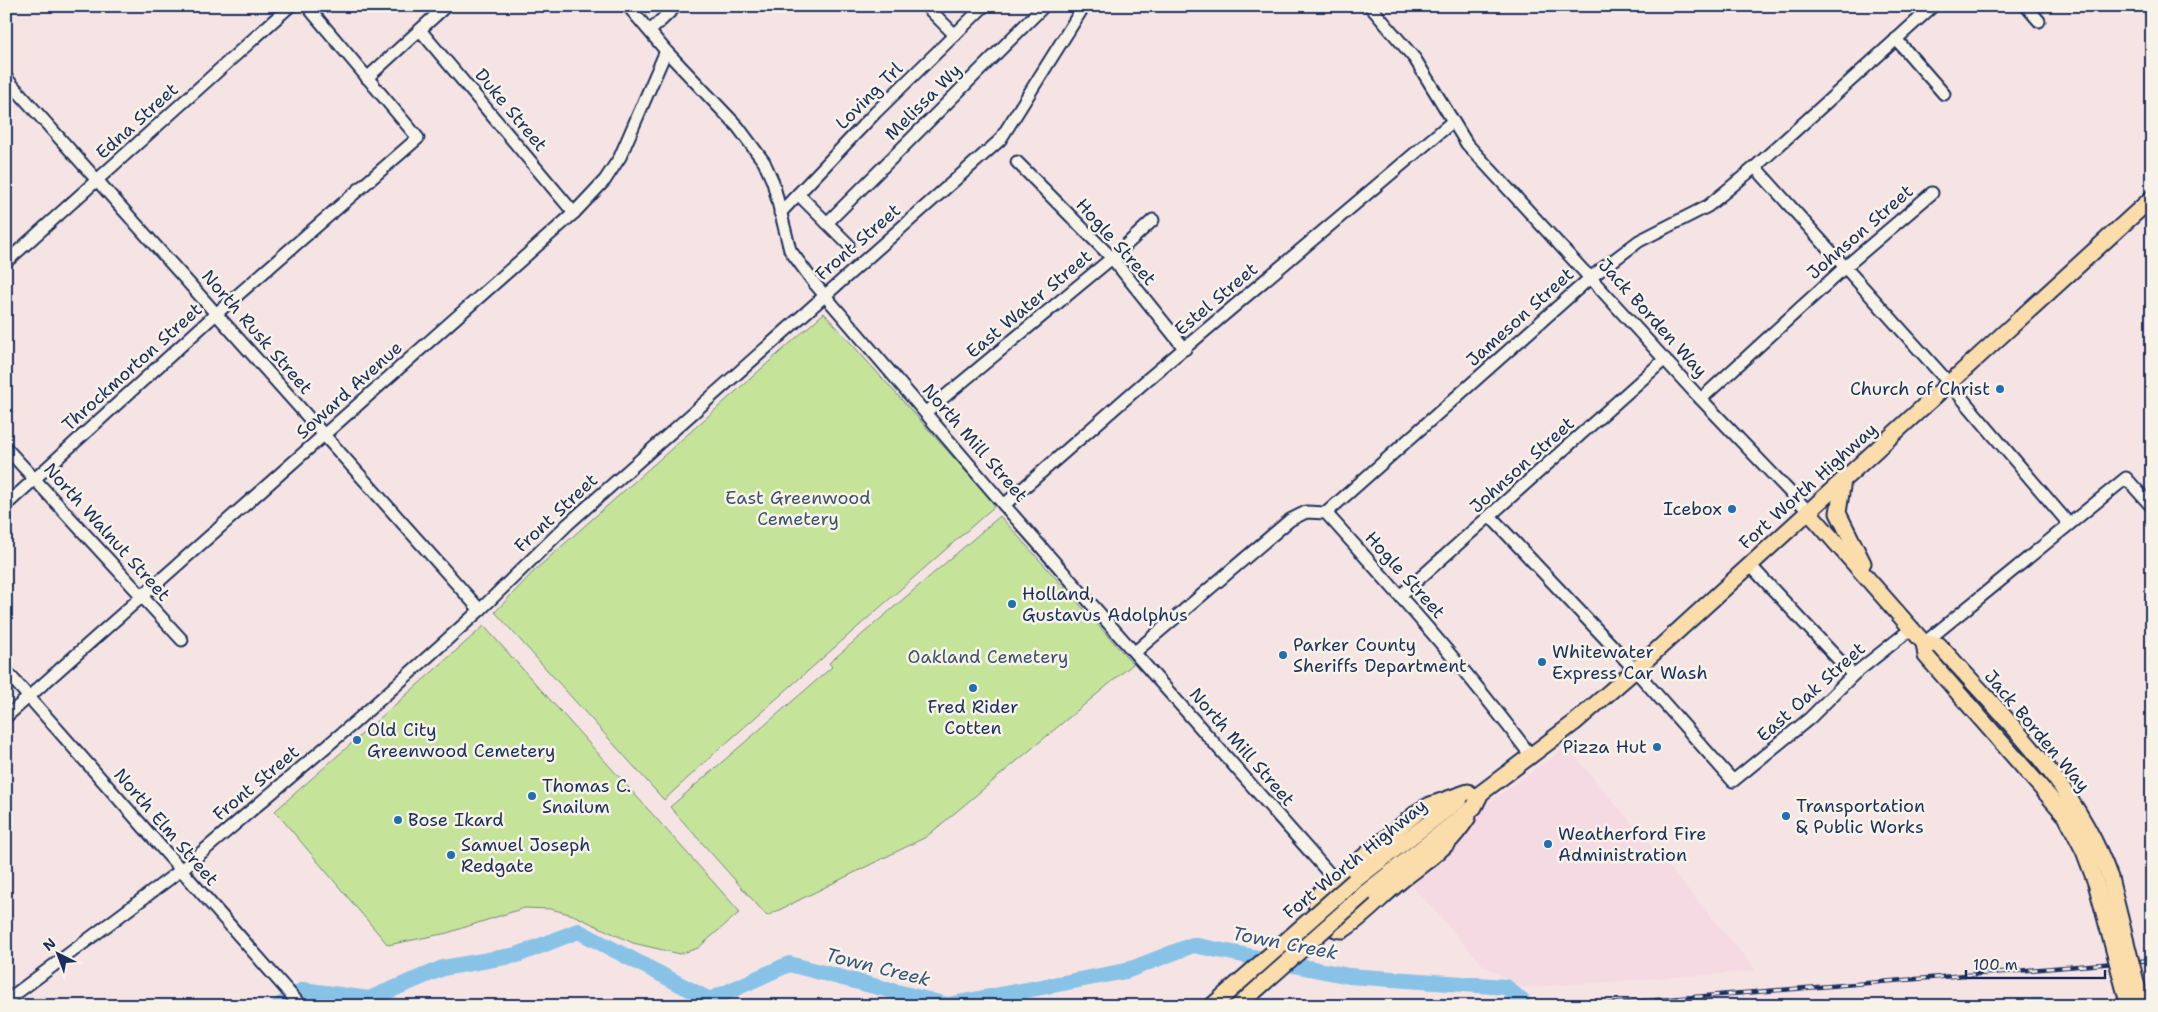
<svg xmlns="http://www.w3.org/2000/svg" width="2158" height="1012" font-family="'Shantell Sans',sans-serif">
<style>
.built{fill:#f5d9e3}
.green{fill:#c6e39a;stroke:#70897c}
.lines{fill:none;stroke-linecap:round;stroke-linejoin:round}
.river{stroke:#88c3e7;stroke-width:16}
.minor-casing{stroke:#1b2f5e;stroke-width:15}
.major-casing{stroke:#1b2f5e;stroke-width:19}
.minor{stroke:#f7f3e8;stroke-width:11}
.major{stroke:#fbddab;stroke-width:15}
.rail-casing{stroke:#1b2f5e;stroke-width:4.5}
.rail{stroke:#f7f3e8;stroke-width:2.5;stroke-dasharray:8;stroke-linecap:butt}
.major-bridge-casing{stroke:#1b2f5e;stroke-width:19;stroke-linecap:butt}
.major-bridge{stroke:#fbddab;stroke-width:15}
.poi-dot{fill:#1f6fb2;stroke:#f7f3e8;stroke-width:2}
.labels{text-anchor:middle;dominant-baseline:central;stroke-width:5;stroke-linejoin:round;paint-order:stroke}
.street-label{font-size:18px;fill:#1b2f5e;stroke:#f7f3e8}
.poi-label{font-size:18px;fill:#1b2f5e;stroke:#f7f3e8;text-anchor:start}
.park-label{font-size:18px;fill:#3d536a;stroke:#f7f3e8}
.water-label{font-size:19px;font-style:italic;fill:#365480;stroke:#f7f3e8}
</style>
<rect width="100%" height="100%" fill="#f6e4e5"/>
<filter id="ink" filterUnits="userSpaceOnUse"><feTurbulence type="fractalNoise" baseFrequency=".02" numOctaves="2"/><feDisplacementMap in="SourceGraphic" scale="10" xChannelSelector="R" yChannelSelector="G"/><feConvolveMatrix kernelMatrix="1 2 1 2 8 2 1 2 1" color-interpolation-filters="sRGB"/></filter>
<g filter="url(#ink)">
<polygon class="built" points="1567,747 1757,971 1522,988 1483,965 1408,881 1476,811"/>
<g class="green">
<polygon points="824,313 996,505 715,753 664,800 495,612 535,570"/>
<polygon points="1000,516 1133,664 926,837 767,916 670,807 832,667 829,663"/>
<polygon points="484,626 740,912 698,948 680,954 633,943 573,915 551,909 524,908 447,933 388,945 275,811"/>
</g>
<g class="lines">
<g class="river">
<polyline points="279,1006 303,990 369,999 443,968 517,955 578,931 710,1000 789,964 947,1005 1126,971 1193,945 1349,976 1506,987 1523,1002"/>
<polyline points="2034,1006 2046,1006"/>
</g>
<defs>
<g id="minor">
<polyline points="628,6 666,51 738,127 764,162 773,182 790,250 815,284 1004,505 1335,880"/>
<polyline points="926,6 955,35"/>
<polyline points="1370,6 1415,59 1467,144 1590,278"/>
<polyline points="2026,6 2039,21"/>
<polyline points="420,30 574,213"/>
<polyline points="650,31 676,6"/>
<polyline points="1896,39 1944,94"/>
<polyline points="6,78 480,610"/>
<polyline points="367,78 446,6"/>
<polyline points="1017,162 1112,258 1185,349"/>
<polyline points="1755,167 1949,383 2069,524"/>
<polyline points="798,194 848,244"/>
<polyline points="780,213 875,113 984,6"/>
<polyline points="827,223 1044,6"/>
<polyline points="6,262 290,6"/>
<polyline points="1586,273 1697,395 1808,511"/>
<polyline points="1701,399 1844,268 1932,193"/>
<polyline points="926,412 1112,258 1153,220"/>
<polyline points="6,448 182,640"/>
<polyline points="6,505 217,313 418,138 307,6"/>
<polyline points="1004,505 1148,379 1452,122"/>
<path d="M1326,513C1397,592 1467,670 1531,756"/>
<polyline points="1491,517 1635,670 1733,781 1810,718 1853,675 1912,628"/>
<polyline points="1750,565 1853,675"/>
<polyline points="1401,595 1665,359"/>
<polyline points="1924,643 2126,478 2152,507"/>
<polyline points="1135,652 1290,520 1306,512 1326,513 1590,278 1639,241 1708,206 1755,167 1933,6"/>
<polyline points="6,671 301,1006"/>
<polyline points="6,717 574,213 605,180 620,157 666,51"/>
<polyline points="6,1001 181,870 354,723 480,610 568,524 1000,140 1084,6"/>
</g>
<g id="major">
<polyline points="1843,480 1838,513 1863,563"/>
<polyline points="1808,511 1924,643 1926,656 2066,816 2084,851 2096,883"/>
<path d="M1924,643L1939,645C2003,717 2077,785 2110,878"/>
<path d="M1468,792L1430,805L1419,811L1320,893L1316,905C1320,917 1330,931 1343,930C1365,916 1382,896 1402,880C1430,858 1448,848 1468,817"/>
<polyline points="1354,881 1460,799"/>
<polyline points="1365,893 1474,807 1481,793 1574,723 1635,670 2152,198"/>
</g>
</defs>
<use href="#minor" class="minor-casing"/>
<use href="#major" class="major-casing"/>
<use href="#minor" class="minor"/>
<use href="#major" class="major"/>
<defs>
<polyline id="rail" points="1583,1006 2152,960"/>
</defs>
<use href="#rail" class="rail-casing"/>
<use href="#rail" class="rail"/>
<defs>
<g id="major-bridge">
<polyline points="2110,878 2142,1006"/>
<polyline points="2096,883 2129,1006"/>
<polyline points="1212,1006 1354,881"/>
<polyline points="1238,1006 1365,893"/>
</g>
</defs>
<use href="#major-bridge" class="major-bridge-casing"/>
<use href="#major-bridge" class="major-bridge"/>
</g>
</g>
<g class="poi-dot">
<circle cx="2000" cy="389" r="5"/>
<circle cx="1732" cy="509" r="5"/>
<circle cx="1012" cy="604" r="5"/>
<circle cx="1283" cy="655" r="5"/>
<circle cx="1542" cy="662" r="5"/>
<circle cx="973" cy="688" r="5"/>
<circle cx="357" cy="740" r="5"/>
<circle cx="1657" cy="747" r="5"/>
<circle cx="532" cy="796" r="5"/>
<circle cx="1786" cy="816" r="5"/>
<circle cx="398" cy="820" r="5"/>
<circle cx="1548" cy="844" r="5"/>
<circle cx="451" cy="855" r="5"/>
</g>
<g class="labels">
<g class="street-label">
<text transform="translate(869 96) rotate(-45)">Loving Trl</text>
<text transform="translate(923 102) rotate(-45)">Melissa Wy</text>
<text transform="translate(511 110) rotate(50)">Duke Street</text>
<text transform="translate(137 121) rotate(-42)">Edna Street</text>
<text transform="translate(1860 232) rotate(-41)">Johnson Street</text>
<text transform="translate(858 242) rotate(-41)">Front Street</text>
<text transform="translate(1116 242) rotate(48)">Hogle Street</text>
<text transform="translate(1216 299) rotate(-40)">Estel Street</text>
<text transform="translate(1029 304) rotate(-40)">East Water Street</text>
<text transform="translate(1520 317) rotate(-42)">Jameson Street</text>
<text transform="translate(1653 318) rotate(48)">Jack Borden Way</text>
<text transform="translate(257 332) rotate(49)">North Rusk Street</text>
<text transform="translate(132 367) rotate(-42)">Throckmorton Street</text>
<text transform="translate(349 390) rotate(-42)">Soward Avenue</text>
<text transform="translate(975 443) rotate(49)">North Mill Street</text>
<text transform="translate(1522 465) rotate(-42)">Johnson Street</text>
<text transform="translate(1808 486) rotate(-42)">Fort Worth Highway</text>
<text transform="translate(556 513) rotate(-43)">Front Street</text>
<text transform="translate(107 532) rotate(48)">North Walnut Street</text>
<text transform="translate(1405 575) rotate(48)">Hogle Street</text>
<text transform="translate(1811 692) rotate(-42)">East Oak Street</text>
<text transform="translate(2037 731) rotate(50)">Jack Borden Way</text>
<text transform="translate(1242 747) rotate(49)">North Mill Street</text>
<text transform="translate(256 783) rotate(-40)">Front Street</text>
<text transform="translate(166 827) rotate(49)">North Elm Street</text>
<text transform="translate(1355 859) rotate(-39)">Fort Worth Highway</text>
</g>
<g class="poi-label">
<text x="1990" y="389" text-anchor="end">Church of Christ</text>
<text x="1722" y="509" text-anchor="end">Icebox</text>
<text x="1022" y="594">Holland,<tspan x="1022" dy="21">Gustavus Adolphus</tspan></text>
<text x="1293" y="645">Parker County<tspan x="1293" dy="21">Sheriffs Department</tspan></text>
<text x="1552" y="652">Whitewater<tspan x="1552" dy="21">Express Car Wash</tspan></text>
<text x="973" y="707" text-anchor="middle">Fred Rider<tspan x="973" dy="21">Cotten</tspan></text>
<text x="367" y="730">Old City<tspan x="367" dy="21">Greenwood Cemetery</tspan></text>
<text x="1647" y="747" text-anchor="end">Pizza Hut</text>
<text x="542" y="786">Thomas C.<tspan x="542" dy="21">Snailum</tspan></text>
<text x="1796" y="806">Transportation<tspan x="1796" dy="21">&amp; Public Works</tspan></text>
<text x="408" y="820">Bose Ikard</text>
<text x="1558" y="834">Weatherford Fire<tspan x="1558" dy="21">Administration</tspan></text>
<text x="461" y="845">Samuel Joseph<tspan x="461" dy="21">Redgate</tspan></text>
</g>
<g class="park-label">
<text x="798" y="498">East Greenwood<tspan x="798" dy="21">Cemetery</tspan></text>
<text x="988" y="657">Oakland Cemetery</text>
</g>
<g class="water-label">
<text transform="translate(1285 943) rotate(11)">Town Creek</text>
<text transform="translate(878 967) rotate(14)">Town Creek</text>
</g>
</g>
<rect width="2158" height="1012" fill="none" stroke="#f7f3e8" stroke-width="25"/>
<rect x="12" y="12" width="2133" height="987" fill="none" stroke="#1b2f5e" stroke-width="2" filter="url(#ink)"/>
<g transform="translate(58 954) rotate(318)" stroke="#f7f3e8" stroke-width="4" paint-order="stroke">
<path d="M0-4L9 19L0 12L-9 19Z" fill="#1b2f5e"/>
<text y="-8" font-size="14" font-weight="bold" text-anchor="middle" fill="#1b2f5e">N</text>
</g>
<path d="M1966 970v8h139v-8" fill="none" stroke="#1b2f5e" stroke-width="2.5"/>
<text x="1973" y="970" font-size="15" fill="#1b2f5e" stroke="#f7f3e8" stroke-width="4" paint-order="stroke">100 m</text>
</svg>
